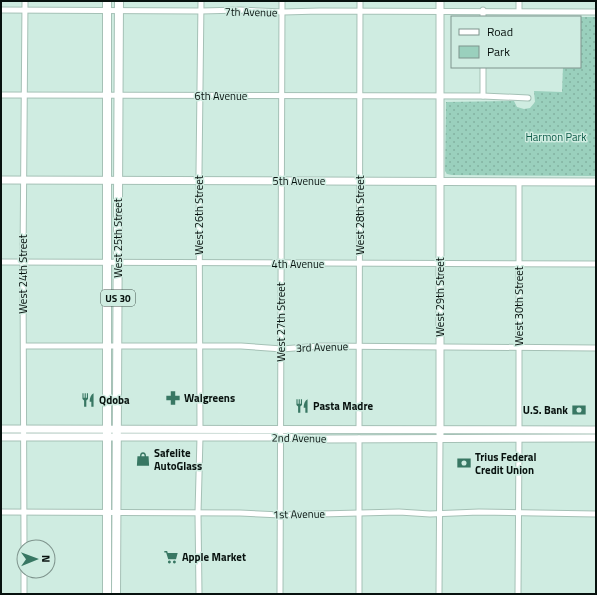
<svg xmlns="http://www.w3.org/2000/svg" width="597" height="595" font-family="'Titillium Web',sans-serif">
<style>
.green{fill:url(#green-dots)}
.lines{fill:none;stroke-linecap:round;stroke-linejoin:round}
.street-casing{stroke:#a5c1b6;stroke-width:7}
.secondary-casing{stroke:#a5c1b6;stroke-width:9}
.primary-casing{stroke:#a5c1b6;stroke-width:10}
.street{stroke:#fff;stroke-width:5}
.secondary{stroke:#fff;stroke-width:7}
.primary{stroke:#fff;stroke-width:8}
.labels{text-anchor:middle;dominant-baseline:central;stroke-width:3;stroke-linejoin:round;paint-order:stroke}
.shield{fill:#cfece1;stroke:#43534d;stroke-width:1}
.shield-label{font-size:10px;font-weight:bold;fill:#07110e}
.street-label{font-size:11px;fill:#07110e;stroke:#cfece1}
.park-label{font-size:11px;fill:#0f5c49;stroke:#cfece1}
.poi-label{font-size:11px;font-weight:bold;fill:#07110e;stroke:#cfece1;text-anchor:start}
</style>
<defs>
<pattern id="green-dots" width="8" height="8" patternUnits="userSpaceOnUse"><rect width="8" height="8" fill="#9ad0bd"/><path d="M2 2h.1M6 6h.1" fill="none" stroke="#83b2a1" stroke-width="1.8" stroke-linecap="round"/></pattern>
</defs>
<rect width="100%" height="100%" fill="#cfece1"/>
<polygon class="green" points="563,17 596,17 596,176 452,175 447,174 445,171 446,102 514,101 517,107 524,109 530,108 535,102 534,91 562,92 563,67 580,67 580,17"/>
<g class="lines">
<defs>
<g id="street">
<polyline points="1,10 201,11 240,10 283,12 320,11 596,12"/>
<polyline points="519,11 519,1"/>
<polyline points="483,17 483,10"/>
<polyline points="1,95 483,96 528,98"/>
<polyline points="483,96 483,67"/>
<polyline points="519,182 519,429"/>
<polyline points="1,262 596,264"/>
<polyline points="24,346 241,346 282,349 320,346 596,348"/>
<polyline points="200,429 199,172 201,1"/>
<polyline points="359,429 360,1"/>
<polyline points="1,512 240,513 281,515 399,512 430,514 479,512 596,514"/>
<polyline points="24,547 23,262 25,1"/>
<polyline points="24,571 24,594"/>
<polyline points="199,594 198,513 200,437"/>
<polyline points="280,594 282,1"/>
<polyline points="359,594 359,438"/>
<polyline points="439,594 440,438"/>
<polyline points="518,594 519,438"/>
</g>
<g id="secondary">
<polyline points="1,180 596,182"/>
<polyline points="1,429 596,430"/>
<polyline points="440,434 440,1"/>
<polyline points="1,437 280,437 322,439 596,438"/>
</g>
<g id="primary">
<polyline points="107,594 107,1"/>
<polyline points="116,594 119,1"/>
</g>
</defs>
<use href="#street" class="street-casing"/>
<use href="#secondary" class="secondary-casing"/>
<use href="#primary" class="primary-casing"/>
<use href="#street" class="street"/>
<use href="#secondary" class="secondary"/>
<use href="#primary" class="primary"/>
</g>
<defs>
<symbol id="pharmacy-bare" viewBox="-9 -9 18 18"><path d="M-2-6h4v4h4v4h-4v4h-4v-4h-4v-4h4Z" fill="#387763" stroke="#cfece1" stroke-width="2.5" paint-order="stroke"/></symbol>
<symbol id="restaurant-bare" viewBox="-9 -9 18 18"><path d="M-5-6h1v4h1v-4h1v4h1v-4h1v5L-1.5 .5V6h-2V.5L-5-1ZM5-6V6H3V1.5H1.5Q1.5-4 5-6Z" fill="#387763" stroke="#cfece1" stroke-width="2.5" paint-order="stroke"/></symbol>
<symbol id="bank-bare" viewBox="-9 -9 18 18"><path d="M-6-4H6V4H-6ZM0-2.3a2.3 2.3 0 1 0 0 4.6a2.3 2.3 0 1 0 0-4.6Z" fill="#387763" stroke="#cfece1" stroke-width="2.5" paint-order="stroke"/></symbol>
<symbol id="shop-bare" viewBox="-9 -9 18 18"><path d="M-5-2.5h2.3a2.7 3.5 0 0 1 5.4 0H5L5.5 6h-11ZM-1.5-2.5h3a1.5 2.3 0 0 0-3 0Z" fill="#387763" stroke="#cfece1" stroke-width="2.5" paint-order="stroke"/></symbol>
<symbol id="supermarket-bare" viewBox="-9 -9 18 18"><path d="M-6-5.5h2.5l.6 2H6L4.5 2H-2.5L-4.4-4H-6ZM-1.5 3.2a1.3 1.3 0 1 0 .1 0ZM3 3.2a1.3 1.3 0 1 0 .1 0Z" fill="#387763" stroke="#cfece1" stroke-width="2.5" paint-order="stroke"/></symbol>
</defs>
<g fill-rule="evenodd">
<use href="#pharmacy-bare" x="163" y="388" width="20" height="20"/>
<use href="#restaurant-bare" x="78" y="390" width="20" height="20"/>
<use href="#restaurant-bare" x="292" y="396" width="20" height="20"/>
<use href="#bank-bare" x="569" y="400" width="20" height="20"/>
<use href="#shop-bare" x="133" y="449" width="20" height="20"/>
<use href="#bank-bare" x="454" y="453" width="20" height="20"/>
<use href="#supermarket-bare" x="161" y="547" width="20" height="20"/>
</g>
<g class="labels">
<rect class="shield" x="101" y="290" width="34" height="16" rx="3"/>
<g class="shield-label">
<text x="118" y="298">US 30</text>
</g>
<g class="street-label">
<text transform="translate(251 12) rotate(1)">7th Avenue</text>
<text x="221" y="96">6th Avenue</text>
<text x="299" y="181">5th Avenue</text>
<text transform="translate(199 215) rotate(-90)">West 26th Street</text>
<text transform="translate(360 215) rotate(-90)">West 28th Street</text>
<text transform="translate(118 238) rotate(-90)">West 25th Street</text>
<text x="298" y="264">4th Avenue</text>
<text transform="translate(23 274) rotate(-90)">West 24th Street</text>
<text transform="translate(440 297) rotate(-90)">West 29th Street</text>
<text transform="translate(519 306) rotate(-90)">West 30th Street</text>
<text transform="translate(281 322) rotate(-90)">West 27th Street</text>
<text transform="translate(322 347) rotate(-2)">3rd Avenue</text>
<text transform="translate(299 438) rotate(1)">2nd Avenue</text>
<text transform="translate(299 514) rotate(-1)">1st Avenue</text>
</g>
<g class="park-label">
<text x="556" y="137">Harmon Park</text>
</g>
<g class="poi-label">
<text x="184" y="398">Walgreens</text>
<text x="99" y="400">Qdoba</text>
<text x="313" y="406">Pasta Madre</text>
<text x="568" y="410" text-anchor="end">U.S. Bank</text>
<text x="154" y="453">Safelite<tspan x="154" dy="13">AutoGlass</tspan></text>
<text x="475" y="457">Trius Federal<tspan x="475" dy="13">Credit Union</tspan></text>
<text x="182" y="557">Apple Market</text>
</g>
</g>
<rect width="597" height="595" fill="none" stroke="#07110e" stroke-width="4"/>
<rect x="451" y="16" width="130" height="52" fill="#cfece1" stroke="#7f948d"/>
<rect x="459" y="29" width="20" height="6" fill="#ffffff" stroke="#7f948d"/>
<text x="487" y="36" font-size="12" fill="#07110e">Road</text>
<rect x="459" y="46" width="20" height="12" fill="#9ad0bd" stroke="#7f948d"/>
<text x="487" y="56" font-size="12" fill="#07110e">Park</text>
<g transform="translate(36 559) rotate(89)"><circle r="19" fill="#cfece1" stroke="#7f948d"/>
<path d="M0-3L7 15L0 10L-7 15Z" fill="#387763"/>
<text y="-6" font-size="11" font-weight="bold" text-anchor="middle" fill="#07110e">N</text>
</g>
</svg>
